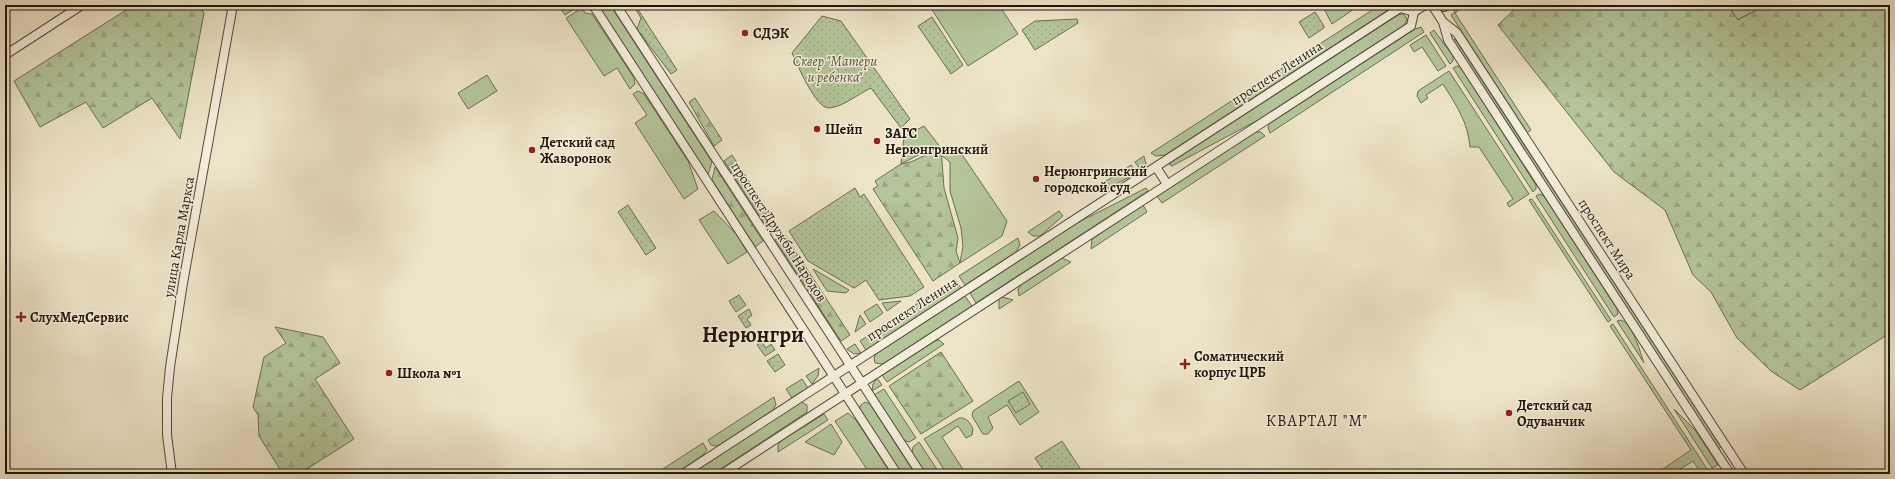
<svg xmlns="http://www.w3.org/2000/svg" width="1895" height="479" font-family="Alegreya,serif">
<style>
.grass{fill:#b3c599;stroke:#696e52}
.forest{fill:url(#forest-firs);stroke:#696e52}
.park{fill:url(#park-dots);stroke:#696e52}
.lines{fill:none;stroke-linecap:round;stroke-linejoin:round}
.minor-casing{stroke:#524a3a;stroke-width:10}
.minor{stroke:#f3eddb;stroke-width:8}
.poi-dot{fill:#8f2418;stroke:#f3eddb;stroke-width:1.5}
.labels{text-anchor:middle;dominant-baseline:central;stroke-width:3;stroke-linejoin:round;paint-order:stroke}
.poi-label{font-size:14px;font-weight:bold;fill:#1f160b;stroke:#f3eddb;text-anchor:start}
.park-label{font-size:14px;font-style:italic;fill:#53533d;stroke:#f3eddb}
.street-label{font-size:14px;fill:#1f160b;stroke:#f3eddb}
.quarter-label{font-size:16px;letter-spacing:1px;fill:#1f160b;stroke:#f3eddb}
.town-label{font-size:22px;font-weight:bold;fill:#1f160b;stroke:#f3eddb}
</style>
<defs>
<pattern id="forest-firs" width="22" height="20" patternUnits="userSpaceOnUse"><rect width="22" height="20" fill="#b3c599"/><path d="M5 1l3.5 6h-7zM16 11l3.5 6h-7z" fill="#9aa882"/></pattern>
<pattern id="park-dots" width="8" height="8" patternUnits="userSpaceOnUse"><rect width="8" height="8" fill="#b3c599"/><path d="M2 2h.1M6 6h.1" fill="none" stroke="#9aa882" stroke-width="1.8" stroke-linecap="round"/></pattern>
</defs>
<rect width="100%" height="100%" fill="#ede4c7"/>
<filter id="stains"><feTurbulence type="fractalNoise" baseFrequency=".005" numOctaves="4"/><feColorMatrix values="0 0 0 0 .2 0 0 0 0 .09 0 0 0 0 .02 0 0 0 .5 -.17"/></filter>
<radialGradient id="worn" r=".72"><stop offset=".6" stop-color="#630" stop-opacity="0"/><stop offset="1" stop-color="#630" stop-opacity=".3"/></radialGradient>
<g class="grass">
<polygon points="558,5 580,5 565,15"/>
<polygon points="598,5 610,5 712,162 708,175"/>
<polygon points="929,5 999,5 1018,34 968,66"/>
<polygon points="1322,5 1360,5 1332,24"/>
<polygon points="1380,5 1396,5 1165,155 1156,156 1151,153"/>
<polygon points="1450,5 1465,5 1455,13 1531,130 1527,133 1451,15 1455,12"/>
<polygon points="1728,5 1766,5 1737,20"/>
<polygon points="582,8 585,13 592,14 634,78 635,84 630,89 617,68 604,76 566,18"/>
<polygon points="1403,14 1407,18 1405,25 1258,120 1172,166 1170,165 1170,163 1398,15"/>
<polygon points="1421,27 1424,32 1270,133 1268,127 1270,123 1415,29"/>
<polygon points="1434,30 1453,56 1453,61 1450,64 1430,33"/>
<polygon points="1426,35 1446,66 1438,71 1422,47 1414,52 1410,45"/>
<polygon points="1455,39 1721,447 1718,449 1452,41"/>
<polygon points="1457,66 1461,68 1536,185 1536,189 1533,192 1453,68"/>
<path d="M1449,71L1529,194L1509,207L1507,203L1513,199L1479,147H1470C1468,122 1456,105 1443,84L1426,95L1428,98L1421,103L1417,96L1418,91Z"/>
<polygon points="487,75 497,91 468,109 458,93"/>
<polygon points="638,91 644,94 688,161 698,189 684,199 635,123 647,115 633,94"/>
<polygon points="924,126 941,148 963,156 1007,221 1002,236 960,263 963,246 961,228 950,191 950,162 932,148 901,164 904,137"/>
<polygon points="1256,132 1261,132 1265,136 1162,203 1157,196"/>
<polygon points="1144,156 1146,164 1141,170 1135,162"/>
<polygon points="1131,165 1137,173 1101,192 1097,190 1098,186"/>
<polygon points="1146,188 1148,191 976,303 970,293 1077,223"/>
<polygon points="1540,194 1544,196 1617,309 1618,314 1614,317 1536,196"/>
<polygon points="1532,199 1611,320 1608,322 1529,200"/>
<polygon points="1143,205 1147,212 1091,249 1092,239"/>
<polygon points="714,211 737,235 747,252 728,264 699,220"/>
<polygon points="1059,211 1063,216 1040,236 1033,236 1028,232"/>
<polygon points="1018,238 1020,245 1016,252 965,285 959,276"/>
<polygon points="1062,258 1071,262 1019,296 1018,289 1022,284"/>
<polygon points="813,269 849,290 846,293 827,291"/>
<polygon points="955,279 961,288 866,350 860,341"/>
<polygon points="965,296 972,306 883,364 875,363 874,358 876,354"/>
<polygon points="1002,297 1013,300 999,309 999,299"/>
<polygon points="901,301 887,311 882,303"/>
<polygon points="877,304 883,313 870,322 864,312"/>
<polygon points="860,315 866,324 855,332"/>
<path d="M1621,320C1633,324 1640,352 1644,363L1617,321Z"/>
<polygon points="1613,324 1707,469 1701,473 1693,461 1673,474 1667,474 1663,469 1691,450 1610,326"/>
<polygon points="939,340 944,344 887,382 882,375 935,341"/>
<polygon points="855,344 861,353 854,354 847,349"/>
<polygon points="819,368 818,376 812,384 806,376"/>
<polygon points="877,378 882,385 872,391 873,384"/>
<polygon points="802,379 808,388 792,398 786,389"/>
<polygon points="1019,381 1039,412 1020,425 1007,405 988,417 993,428 988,434 983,434 972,416 973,411"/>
<polygon points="884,389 916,438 909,442 906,441 903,439 874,395"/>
<polygon points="774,397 776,405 773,410 719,445 715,446 711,445 708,440"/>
<polygon points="801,402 807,405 807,412 713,474 691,474"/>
<polygon points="865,402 870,404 915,474 902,474 860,410 860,406"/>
<polygon points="1674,409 1695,430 1718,465 1712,468"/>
<polygon points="848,413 856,420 891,474 870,474 835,421"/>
<polygon points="824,414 828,420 778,452 778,445 781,441"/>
<path d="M959,418C967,417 970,423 973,429L972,435L966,438L958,426L942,437L966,474H947L924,439Z"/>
<polygon points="831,424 842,442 834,455 805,442"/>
<polygon points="919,442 940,474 925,474 912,454 913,447"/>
<polygon points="703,443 707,450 703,455 675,474 655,474"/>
</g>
<g class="forest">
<polygon points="134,5 199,5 204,13 180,139 152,98 103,128 86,102 40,127 14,81"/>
<polygon points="1519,5 1728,5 1738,20 1766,5 1890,5 1890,333 1800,390 1771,371 1737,338 1711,292 1693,275 1665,210 1614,172 1498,25"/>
<polygon points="695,98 722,140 714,146 689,102"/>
<polygon points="941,148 944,188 958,238 956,251 960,263 933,281 873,189 878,186 875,181 901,164 911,162"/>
<polygon points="732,155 780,229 771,234 724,161"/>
<polygon points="715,167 763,241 755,247 712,180"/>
<polygon points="784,234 850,335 841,341 775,240"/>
<polygon points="275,327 323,337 340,363 315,379 354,439 299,474 283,474 259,436 258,415 253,407 264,357 286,343"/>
<polygon points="941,352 973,401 921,434 889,386"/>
</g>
<g class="park">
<polygon points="633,5 635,5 677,70 671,74 637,29 641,18"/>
<polygon points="1315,12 1324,26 1324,28 1309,38 1299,22"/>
<path d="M822,16L841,21L910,119L901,128L871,88C858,94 843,107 829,108C816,109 797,64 792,53Z"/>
<polygon points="932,17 963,65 951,74 918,26"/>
<polygon points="1077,19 1078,23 1035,50 1022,30 1035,21"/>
<polygon points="855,188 860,197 864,194 924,287 910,296 879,300 866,280 854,288 808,261 789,231"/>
<polygon points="628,205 656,248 646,255 618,212"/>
<polygon points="739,295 746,305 736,312 729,301"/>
<polygon points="749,309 752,315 747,319 751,325 746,328 738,316"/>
<polygon points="762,342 766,348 771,344 775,350 765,356 757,345"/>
<polygon points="778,354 785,365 775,372 767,361"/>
<polygon points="1023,392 1030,404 1016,413 1008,401"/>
<polygon points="1062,441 1083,473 1081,474 1046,474 1035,458"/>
</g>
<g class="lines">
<defs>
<g id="minor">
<polyline points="593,5 897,474"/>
<polyline points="616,5 921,474"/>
<polyline points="1432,5 1443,22 1448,40 1730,474"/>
<polyline points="1440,5 1444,7 1448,5"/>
<polyline points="1443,22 1457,33 1744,474"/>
<polyline points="5,55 82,5"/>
<polyline points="1156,167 1167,184"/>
<polyline points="172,474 167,435 167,398 170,367 183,283 233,5"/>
<polyline points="683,474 1400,8 1414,12"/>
<polyline points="722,474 1411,26 1414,12 1425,5"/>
</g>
</defs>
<use href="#minor" class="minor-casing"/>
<use href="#minor" class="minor"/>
</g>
<g class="poi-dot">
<circle cx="745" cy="33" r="4"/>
<circle cx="817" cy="129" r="4"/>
<circle cx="877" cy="141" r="4"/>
<circle cx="532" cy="150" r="4"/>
<circle cx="1036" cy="179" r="4"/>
<path d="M19 311h4v4h4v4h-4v4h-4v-4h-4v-4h4z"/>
<path d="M1183 358h4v4h4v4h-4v4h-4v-4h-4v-4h4z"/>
<circle cx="389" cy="373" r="4"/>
<circle cx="1509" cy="413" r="4"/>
</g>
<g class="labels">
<g class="poi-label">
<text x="753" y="33">СДЭК</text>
<text x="825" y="129">Шейп</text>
<text x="885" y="133">ЗАГС<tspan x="885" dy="16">Нерюнгринский</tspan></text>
<text x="540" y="142">Детский сад<tspan x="540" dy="16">Жаворонок</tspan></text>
<text x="1044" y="171">Нерюнгринский<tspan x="1044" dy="16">городской суд</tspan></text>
<text x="30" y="317">СлухМедСервис</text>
<text x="1194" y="356">Соматический<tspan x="1194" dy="16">корпус ЦРБ</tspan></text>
<text x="397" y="373">Школа №1</text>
<text x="1517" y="405">Детский сад<tspan x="1517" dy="16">Одуванчик</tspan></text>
</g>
<g class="park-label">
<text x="835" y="61">Сквер "Матери<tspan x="835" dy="16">и ребенка"</tspan></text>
</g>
<g class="street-label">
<text transform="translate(1277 73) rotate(-33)">проспект Ленина</text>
<text transform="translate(779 232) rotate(57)">проспект Дружбы Народов</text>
<text transform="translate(179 237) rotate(-80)">улица Карла Маркса</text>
<text transform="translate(1607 239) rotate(57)">проспект Мира</text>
<text transform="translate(912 309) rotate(-33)">проспект Ленина</text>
</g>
<g class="quarter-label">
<text x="1317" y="421">КВАРТАЛ "М"</text>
</g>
<g class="town-label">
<text x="753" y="335">Нерюнгри</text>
</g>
</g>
<rect width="1895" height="479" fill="none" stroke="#ede4c7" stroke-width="20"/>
<rect x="6" y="6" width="1883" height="467" fill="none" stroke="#1f160b" stroke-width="2"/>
<rect x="10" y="10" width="1875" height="459" fill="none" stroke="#1f160b"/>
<rect width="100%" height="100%" filter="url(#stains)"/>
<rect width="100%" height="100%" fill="url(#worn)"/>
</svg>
